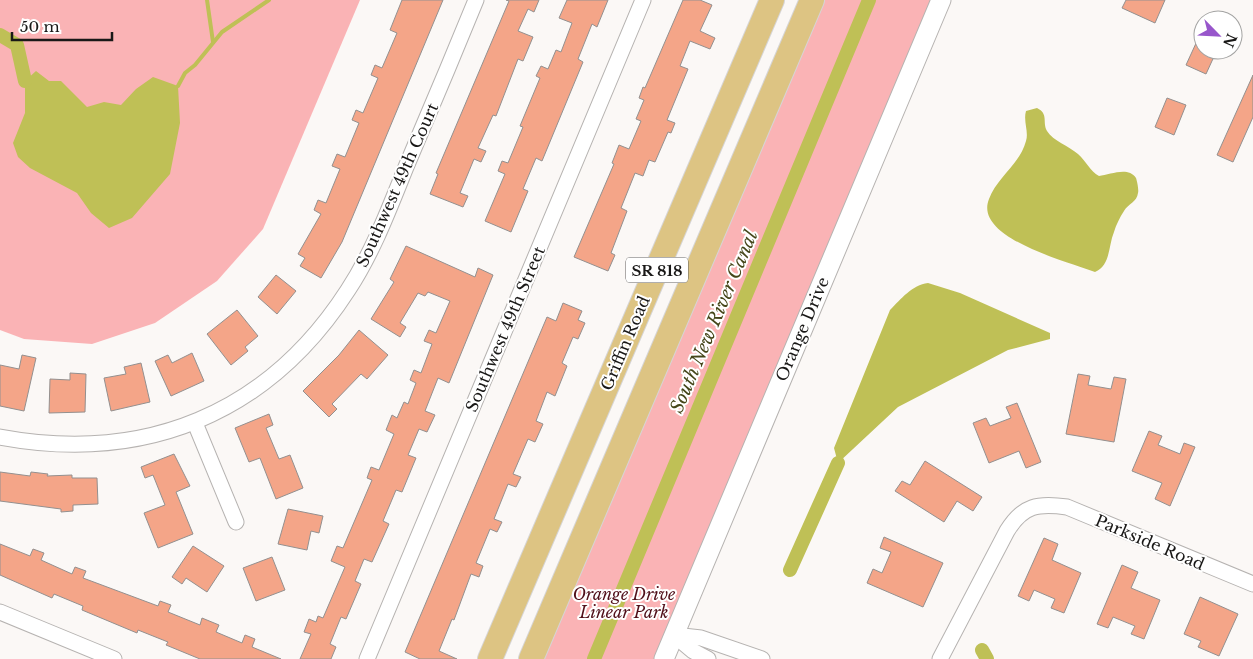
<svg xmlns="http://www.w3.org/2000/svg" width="1253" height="659" font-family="'Libre Baskerville',serif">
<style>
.green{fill:#fab3b5}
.water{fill:#bfc056}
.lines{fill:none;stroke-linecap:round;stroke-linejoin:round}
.stream{stroke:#bfc056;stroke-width:4}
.canal{stroke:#bfc056;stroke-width:14}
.building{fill:#f4a588;stroke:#93908f}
.minor-casing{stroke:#b6b3b1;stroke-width:17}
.tertiary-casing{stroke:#b6b3b1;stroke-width:21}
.primary-casing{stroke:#d6d5d5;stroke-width:26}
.minor{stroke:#fff;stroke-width:15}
.tertiary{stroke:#fff;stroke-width:19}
.primary{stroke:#ddc483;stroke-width:24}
.labels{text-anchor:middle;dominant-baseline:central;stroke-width:4;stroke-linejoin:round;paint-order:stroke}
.shield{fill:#fff;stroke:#5e5d5d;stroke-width:1}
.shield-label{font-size:15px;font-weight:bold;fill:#191817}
.street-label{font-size:16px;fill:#191817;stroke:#fff}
.park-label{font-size:16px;font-style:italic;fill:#500f19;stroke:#fff}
.water-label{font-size:18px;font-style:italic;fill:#45461a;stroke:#fff}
</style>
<rect width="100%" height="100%" fill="#fbf8f6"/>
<g class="green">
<polygon points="0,0 360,0 263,229 217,281 155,323 92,344 24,339 0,330"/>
<polygon points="822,0 933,0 658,659 542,659"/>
</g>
<g class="water">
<polygon points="36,71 49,81 61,81 87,107 104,102 121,105 136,89 153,77 178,86 180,123 170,174 132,218 109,228 91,213 77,193 30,168 18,157 13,143 25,113 25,81"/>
<path d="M1037,108C1049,114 1042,122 1047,131C1053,141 1069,146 1078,154C1086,161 1090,171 1099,176C1110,175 1128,166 1136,178C1137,181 1139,190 1138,193C1137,202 1128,204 1124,211C1120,217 1116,225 1114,232C1108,246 1111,265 1095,272C1069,262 973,238 989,199C997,177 1020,164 1026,141C1029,132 1023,121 1026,111Z"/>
<path d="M928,283L960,293L1050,333V339L1008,350L898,407L838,463L834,448L890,310C901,299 912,285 928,283Z"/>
</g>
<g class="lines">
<g class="stream">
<polyline points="207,0 213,42"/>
<polyline points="178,86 185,73 195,65 222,32 269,0"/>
</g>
<g class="canal">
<polyline points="0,35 17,45 25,81"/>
<polyline points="790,570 838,463"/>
<polyline points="982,650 987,659"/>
<polyline points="594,659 869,0"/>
</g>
</g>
<g class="building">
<polygon points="402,0 443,0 342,242 321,278 300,266 305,258 298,254 321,214 314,210 318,200 326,203 340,169 332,166 337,154 345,157 359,123 352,120 356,110 363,113 378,78 371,75 375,65 382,68 397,33 390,30"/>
<polygon points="506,0 539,0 534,12 528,9 518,31 533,37 523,61 518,59 496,116 493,115 478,148 486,151 481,162 474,159 460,193 468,196 463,207 430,194 438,174 436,173 509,1"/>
<polygon points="567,0 608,0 597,27 592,24 578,59 583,62 542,161 536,158 523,189 528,191 511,232 485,221 505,174 498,171 502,161 508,163 523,127 520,126 540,78 536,76 541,66 548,69 556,50 561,52 572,23 559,18"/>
<polygon points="683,0 700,0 712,5 700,31 715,38 710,49 690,41 680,66 688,69 667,120 675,123 671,133 668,132 655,162 649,160 643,176 635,173 621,208 627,211 611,253 615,255 608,271 574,257 614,164 612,163 619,145 629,149 641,121 636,119 644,100 639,98 643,87 645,88"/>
<polygon points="1126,0 1165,0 1155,23 1122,8"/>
<polygon points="1203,28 1203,50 1217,50 1206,74 1186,65"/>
<polygon points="1253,75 1253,117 1233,162 1217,155"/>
<polygon points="1167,98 1186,105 1174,135 1155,127"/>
<polygon points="406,246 475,277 478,268 493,275 449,383 438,378 425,411 435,415 427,432 419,429 408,455 416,458 402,492 396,490 383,521 389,524 372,562 364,559 355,581 361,584 346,619 341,617 330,644 336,647 331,659 300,659 311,634 304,632 309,619 316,622 318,616 323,618 345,567 331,561 337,546 343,548 372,480 367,478 371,467 379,470 394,434 386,430 392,415 397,418 404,402 408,404 416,383 410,380 414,370 421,373 432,344 424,341 429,330 436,333 450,301 428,292 425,296 418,293 400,323 406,327 400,337 371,319 394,282 390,279"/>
<polygon points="276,275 296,291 277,314 258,297"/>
<polygon points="563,303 582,311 578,320 585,323 578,339 573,337 562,363 567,366 555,396 547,392 536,421 543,424 535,442 528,439 513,474 521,477 516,487 508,484 494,519 502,522 497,532 490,529 476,563 483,566 479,577 471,574 454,620 452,619 439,651 457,659 420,659 405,652 547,317 556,321"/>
<polygon points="237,310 258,336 245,347 248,351 231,365 207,334"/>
<polygon points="359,330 388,355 367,379 361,374 332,404 337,409 329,417 303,391 339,355"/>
<polygon points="192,353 204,381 171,396 155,361 168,355 172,363"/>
<polygon points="22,355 36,358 24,411 0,406 0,365 19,369"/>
<polygon points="141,363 150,402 111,411 104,378 126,374 124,367"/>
<polygon points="70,373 86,374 85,412 49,413 50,379 70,380"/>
<polygon points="1078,374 1090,376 1088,385 1111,389 1114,377 1126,379 1114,442 1066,434"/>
<polygon points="1017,403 1041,462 1026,468 1019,451 989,463 973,423 986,418 990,426 1011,418 1006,407"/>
<polygon points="269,414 273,425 266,428 279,459 290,455 303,488 276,499 260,458 249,462 235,428"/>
<polygon points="1149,431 1162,436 1158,445 1180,454 1184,443 1195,447 1170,506 1155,499 1162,483 1132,471"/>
<polygon points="174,454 190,486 176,492 193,534 158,548 144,513 165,505 153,475 145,478 141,467"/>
<polygon points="925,461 982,497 973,511 957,501 944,522 895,491 902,481 910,485"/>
<polygon points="0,472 30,476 31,472 48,474 47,476 72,475 72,478 97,478 98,504 73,505 73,511 61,512 61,509 0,501"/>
<polygon points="288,509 323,516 319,533 311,531 307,550 278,544"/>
<polygon points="884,537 943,563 923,607 867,583 873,569 882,573 891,552 880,548"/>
<polygon points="1044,538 1058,544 1052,560 1081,573 1064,613 1051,608 1055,599 1034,590 1029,601 1018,596"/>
<polygon points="0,544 30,556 33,549 44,553 41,560 72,574 75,567 86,571 83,578 158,606 160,601 171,605 168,612 200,625 202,618 219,625 216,632 242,643 245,635 255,639 252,647 281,659 200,659 166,645 168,642 138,630 137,633 82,610 83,606 54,594 52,598 0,575"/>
<polygon points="193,546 224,566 207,592 186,578 182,584 172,577"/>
<polygon points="272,557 285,590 256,601 243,568"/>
<polygon points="1122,565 1138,572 1131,588 1160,600 1144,639 1131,634 1135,626 1113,617 1108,628 1097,624"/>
<polygon points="1200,597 1238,614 1219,656 1198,647 1201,641 1184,634"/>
</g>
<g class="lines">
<defs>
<g id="minor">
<polyline points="195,423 236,522"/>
<path d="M0,437C145,464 268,414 348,290C373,252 389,209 406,167C430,111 453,56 476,0"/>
<polyline points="0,612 114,659"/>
<polyline points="674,635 701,638 762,659"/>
<polyline points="674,635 693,651 708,659"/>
<polyline points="367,659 643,0"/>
<path d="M940,659L1007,531C1023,505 1038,503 1067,507L1253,584"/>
</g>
<polyline id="tertiary" points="664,659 941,0"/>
<g id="primary">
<polyline points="490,659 772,0"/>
<polyline points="531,659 812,0"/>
</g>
</defs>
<use href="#minor" class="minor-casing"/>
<use href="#tertiary" class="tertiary-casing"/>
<use href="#primary" class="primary-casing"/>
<use href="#minor" class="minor"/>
<use href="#tertiary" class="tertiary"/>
<use href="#primary" class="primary"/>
</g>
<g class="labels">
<rect class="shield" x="626" y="257.5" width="62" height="25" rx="4"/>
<g class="shield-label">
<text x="657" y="270">SR 818</text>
</g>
<g class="street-label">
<text transform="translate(397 185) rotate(-66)">Southwest 49th Court</text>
<text transform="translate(505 329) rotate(-67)">Southwest 49th Street</text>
<text transform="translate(802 329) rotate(-67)">Orange Drive</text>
<text transform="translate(625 343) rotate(-67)">Griffin Road</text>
<text transform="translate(1150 542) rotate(23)">Parkside Road</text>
</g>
<g class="park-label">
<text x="624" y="594">Orange Drive<tspan x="624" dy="18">Linear Park</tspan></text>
</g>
<g class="water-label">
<text transform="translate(714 322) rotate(-67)">South New River Canal</text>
</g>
</g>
<g transform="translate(1218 35) rotate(114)"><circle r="24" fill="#ffffff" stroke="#a3a3a2"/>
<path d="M0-4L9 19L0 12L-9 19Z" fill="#9856cb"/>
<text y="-8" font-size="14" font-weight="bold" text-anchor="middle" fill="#191817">N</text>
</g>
<path d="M12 32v8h100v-8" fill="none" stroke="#191817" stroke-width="2.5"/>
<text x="20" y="32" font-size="15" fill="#191817" stroke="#ffffff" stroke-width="4" paint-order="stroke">50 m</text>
</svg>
